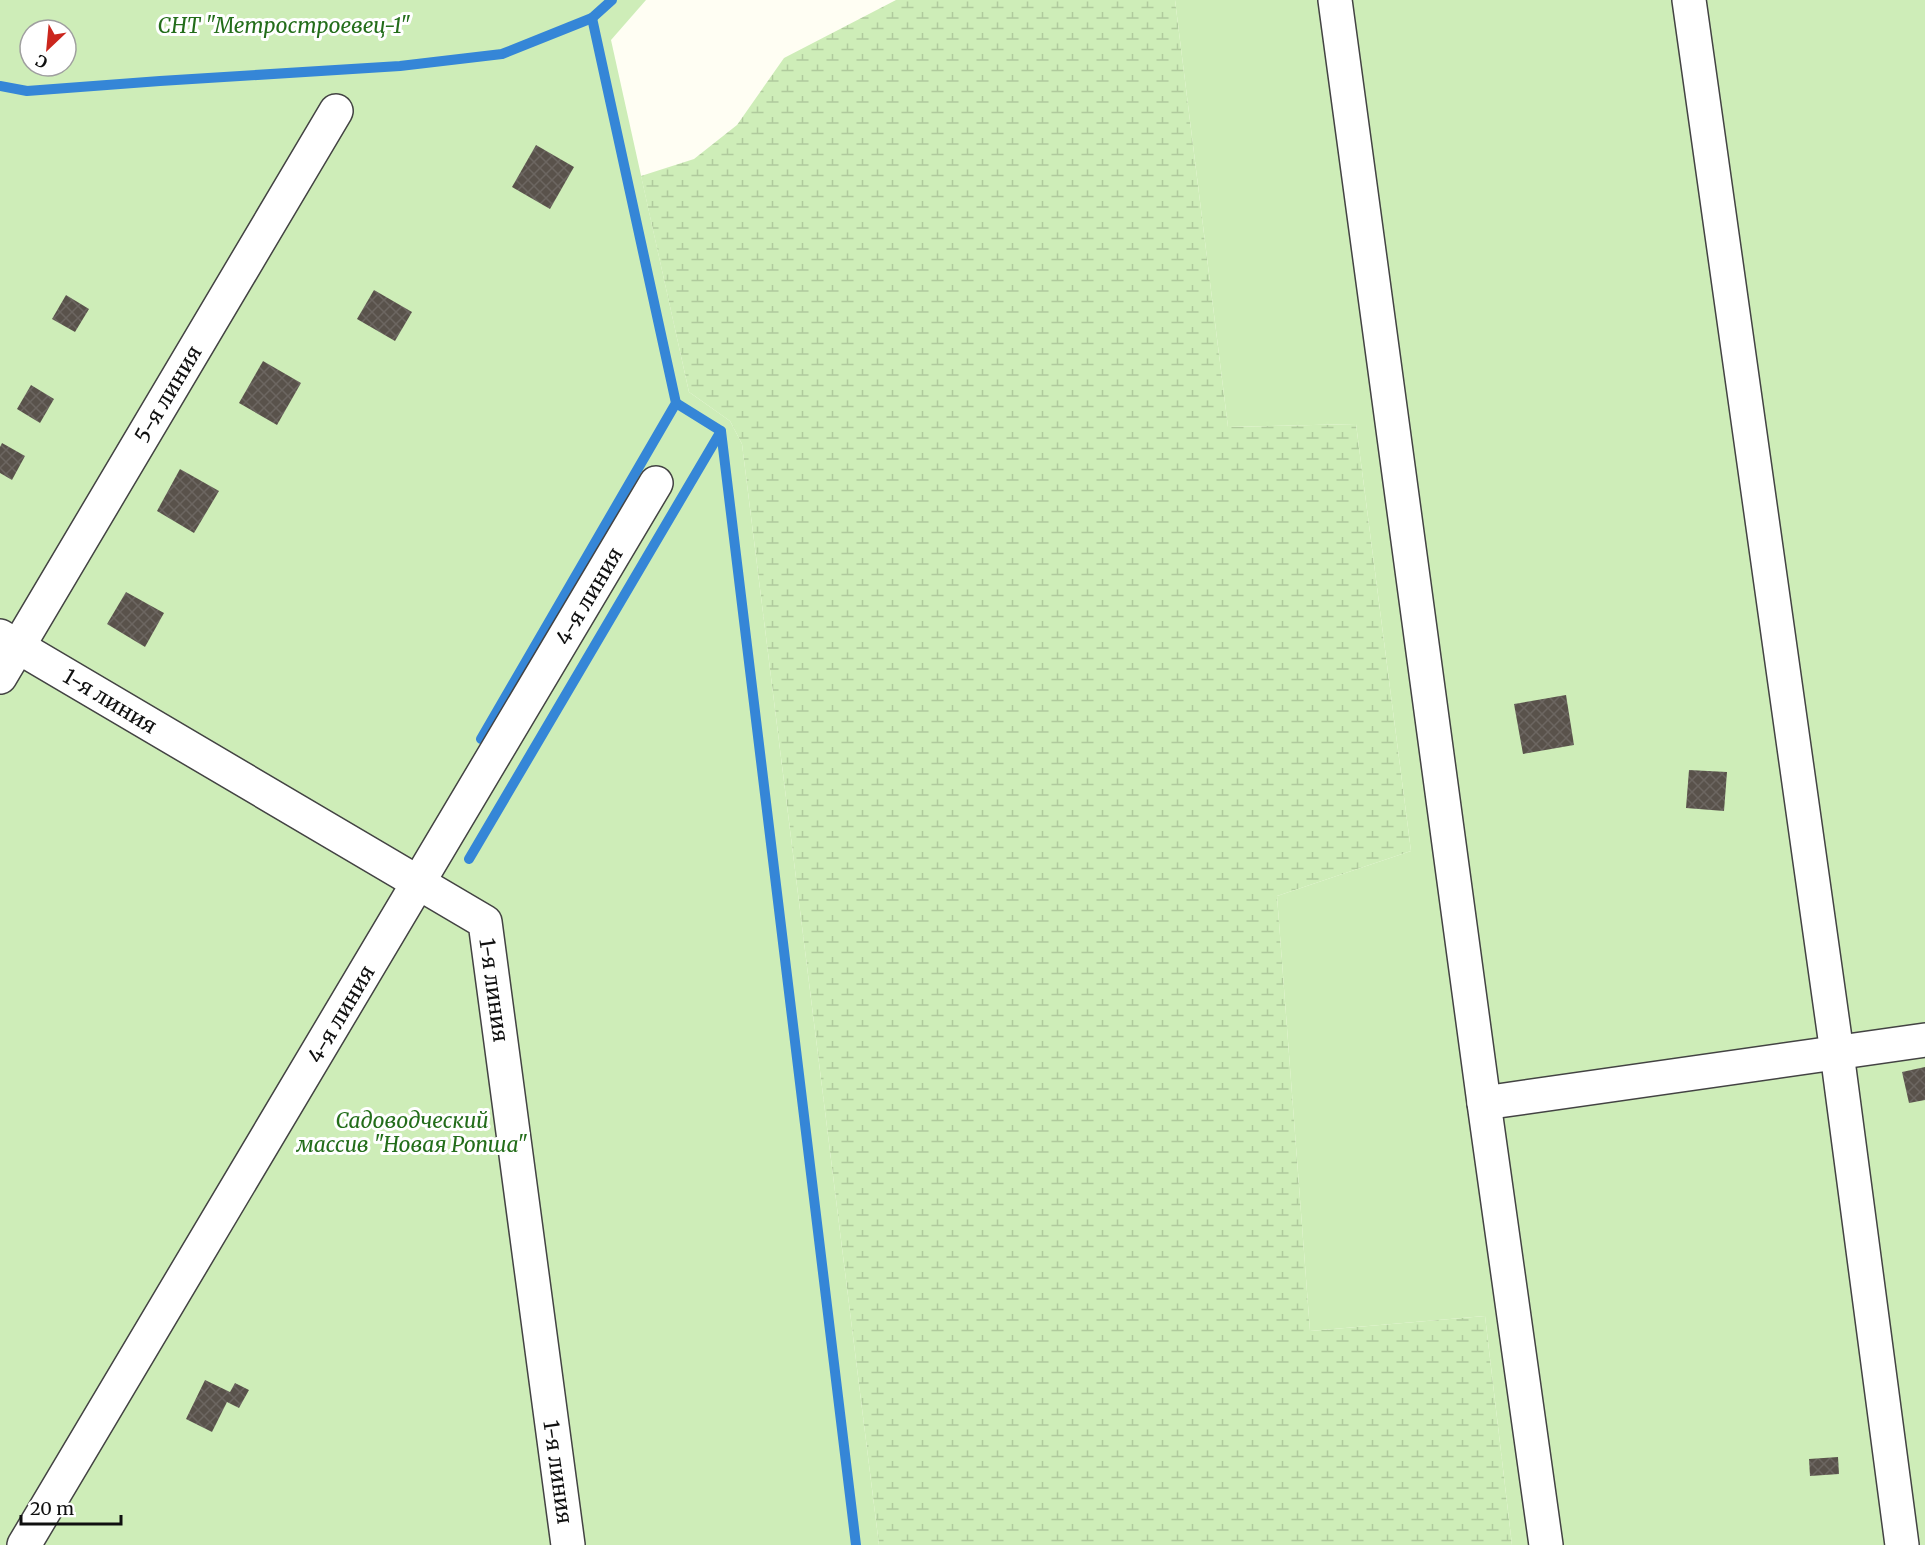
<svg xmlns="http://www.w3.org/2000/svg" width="1925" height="1545" font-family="Merriweather,serif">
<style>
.wetland{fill:url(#wetland-marsh)}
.garden{fill:#ceedb8;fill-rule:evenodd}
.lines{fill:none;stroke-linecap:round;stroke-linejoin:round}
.stream{stroke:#3586d7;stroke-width:10}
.building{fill:url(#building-cross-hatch)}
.minor-casing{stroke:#434343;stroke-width:36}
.minor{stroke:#fff;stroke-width:33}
.labels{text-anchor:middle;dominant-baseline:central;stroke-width:6;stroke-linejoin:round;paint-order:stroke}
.park-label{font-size:21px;font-style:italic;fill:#236d1a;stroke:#fff}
.street-label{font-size:21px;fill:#101010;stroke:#fff}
</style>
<defs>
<pattern id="wetland-marsh" width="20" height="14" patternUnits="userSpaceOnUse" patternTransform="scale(1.5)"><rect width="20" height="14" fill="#ceedb8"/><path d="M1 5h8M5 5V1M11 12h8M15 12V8" fill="none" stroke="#b0ca9d"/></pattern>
<pattern id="building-cross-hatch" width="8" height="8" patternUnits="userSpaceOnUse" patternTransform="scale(1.5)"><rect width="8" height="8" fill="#59524b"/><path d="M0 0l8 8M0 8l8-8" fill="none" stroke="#6c6661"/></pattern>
</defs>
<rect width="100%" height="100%" fill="#fffef3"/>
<polygon class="wetland" points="896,0 1175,0 1228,427 1356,424 1411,851 1277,896 1310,1331 1485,1316 1512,1545 879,1545 742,444 730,421 689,392 641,176 694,159 737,125 784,58"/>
<g class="garden">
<path d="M0,0H646L611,40L689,392L730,421L742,444L879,1545H0ZM30,30H66V66H30Z"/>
<polygon points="1175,0 1925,0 1925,1545 1512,1545 1485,1316 1310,1331 1277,896 1411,851 1356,424 1228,427"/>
</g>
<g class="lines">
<g class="stream">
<polyline points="0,86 27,91 160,81 400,66 502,54 592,18 612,0"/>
<polyline points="676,403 721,431 856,1545"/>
<polyline points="481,739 676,403 592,18"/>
<polyline points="469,859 721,431"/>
</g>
</g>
<g class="building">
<polygon points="536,145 574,167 550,209 512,187"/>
<polygon points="374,290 412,312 395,341 357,319"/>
<polygon points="66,295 89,309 75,332 52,319"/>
<polygon points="263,361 301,383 277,425 239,403"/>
<polygon points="31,385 54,399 40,423 17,409"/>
<polygon points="2,443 25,456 12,480 0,473 0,447"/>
<polygon points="180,469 219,491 194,533 157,511"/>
<polygon points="126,592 164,613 145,647 107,624"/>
<polygon points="1566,695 1574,745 1523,754 1514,704"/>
<polygon points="1689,770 1727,772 1724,811 1686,808"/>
<polygon points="1925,1067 1925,1100 1909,1103 1902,1072"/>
<polygon points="205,1380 230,1392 235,1383 249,1390 239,1408 227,1402 212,1432 186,1419"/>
<polygon points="1838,1457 1839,1474 1810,1476 1809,1459"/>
</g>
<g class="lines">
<defs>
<g id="minor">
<polyline points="1335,0 1484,1103 1546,1545"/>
<polyline points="1689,0 1837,1053 1902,1545"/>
<polyline points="0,636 485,922 568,1545"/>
<polyline points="0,677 336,111"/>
<polyline points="1484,1103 1925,1040"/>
<polyline points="24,1545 656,483"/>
</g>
</defs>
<use href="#minor" class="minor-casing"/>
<use href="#minor" class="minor"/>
</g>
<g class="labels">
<g class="park-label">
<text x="284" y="25">СНТ "Метростроевец-1"</text>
<text x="412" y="1120">Садоводческий<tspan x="412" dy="24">массив "Новая Ропша"</tspan></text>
</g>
<g class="street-label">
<text transform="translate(168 394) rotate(-59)">5-я линия</text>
<text transform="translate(589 596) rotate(-59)">4-я линия</text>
<text transform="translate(110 701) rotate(31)">1-я линия</text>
<text transform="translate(494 990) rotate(82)">1-я линия</text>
<text transform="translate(341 1014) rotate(-59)">4-я линия</text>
<text transform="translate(558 1472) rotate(82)">1-я линия</text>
</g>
</g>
<g transform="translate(48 48) rotate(206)"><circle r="28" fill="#ffffff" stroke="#9f9f9f" stroke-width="1.5"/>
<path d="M0-4.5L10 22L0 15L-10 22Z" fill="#cb261d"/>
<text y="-9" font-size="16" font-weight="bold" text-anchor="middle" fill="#101010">С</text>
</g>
<path d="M21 1515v9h100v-9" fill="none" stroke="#101010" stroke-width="3"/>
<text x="30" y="1515" font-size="18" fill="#101010" stroke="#ffffff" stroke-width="4.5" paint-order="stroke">20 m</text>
</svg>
